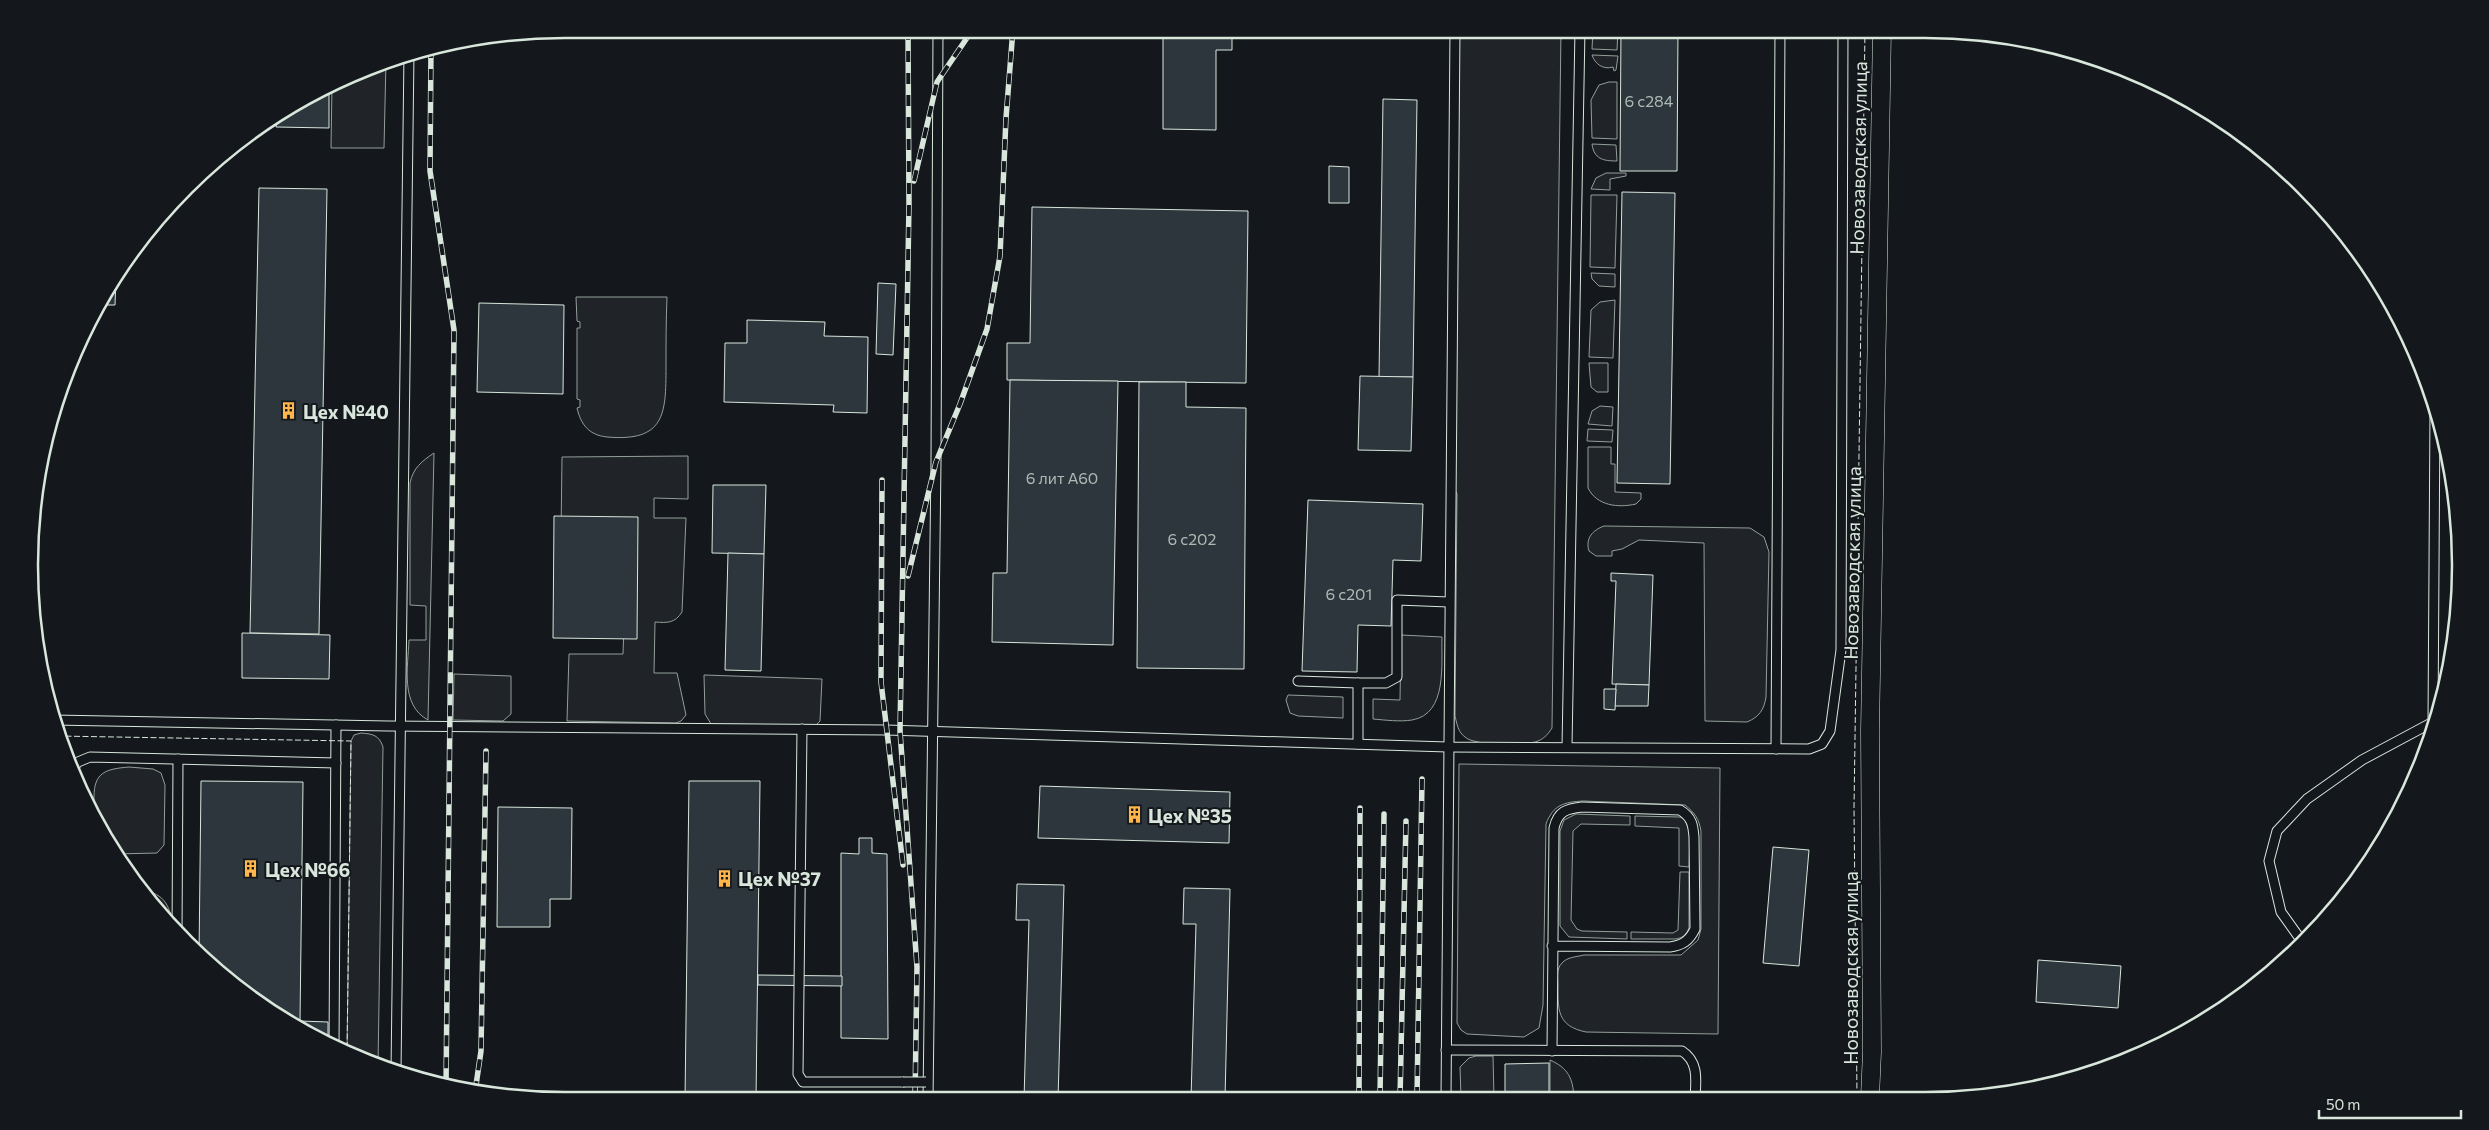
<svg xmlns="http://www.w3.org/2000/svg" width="2489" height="1130" font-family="Commissioner,sans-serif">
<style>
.green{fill:#202428;stroke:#939e99}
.building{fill:#2c363c;stroke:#d8e6dc}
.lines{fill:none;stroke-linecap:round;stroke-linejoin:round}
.service-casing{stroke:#d8e6dc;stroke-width:11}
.minor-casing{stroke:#d8e6dc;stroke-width:19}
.service{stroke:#14181c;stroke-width:9}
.minor{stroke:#14181c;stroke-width:18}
.rail-casing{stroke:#d8e6dc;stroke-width:5.5}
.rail{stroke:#14181c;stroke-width:4;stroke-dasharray:11;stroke-linecap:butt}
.service-bridge-casing{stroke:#d8e6dc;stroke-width:11;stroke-linecap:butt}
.service-bridge{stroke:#14181c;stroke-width:9}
.fence{stroke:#d8e6dc;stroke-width:1;stroke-dasharray:6 2.5;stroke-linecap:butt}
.labels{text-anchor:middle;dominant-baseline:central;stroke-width:4;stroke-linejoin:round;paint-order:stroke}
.number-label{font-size:16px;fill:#adbab4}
.street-label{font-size:19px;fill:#d8e6dc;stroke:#14181c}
.poi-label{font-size:19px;font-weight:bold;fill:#d8e6dc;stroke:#14181c;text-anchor:start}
.rim{fill:none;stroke:#d8e6dc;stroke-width:2.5}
</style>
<rect width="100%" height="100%" fill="#14181c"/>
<g class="green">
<path d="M1455,29H1561L1552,728C1548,734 1545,738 1538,741C1526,746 1474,746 1465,737C1458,732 1457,724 1455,716L1457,494L1452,483Z"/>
<polygon points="1593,29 1618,29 1617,50 1592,49"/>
<path d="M1592,55L1618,56L1616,70L1614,71L1613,67C1603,70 1595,64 1592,55Z"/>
<polygon points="386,60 384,148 331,148 332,84"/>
<polygon points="1609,82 1617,82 1617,139 1592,138 1591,100 1599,85"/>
<path d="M1592,144L1616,145L1617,161C1603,161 1594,159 1592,144Z"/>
<polygon points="1606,173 1626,173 1626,176 1610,179 1610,190 1591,189 1596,178"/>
<polygon points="1591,195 1617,195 1615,268 1590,267"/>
<polygon points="1591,273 1615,274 1615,287 1599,286 1592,279"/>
<path d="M576,297H667C666,321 666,344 666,367C666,414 665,442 607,437C589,435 581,425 577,408L580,407V400L577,399V328H580V322L577,321Z"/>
<polygon points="1615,300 1613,358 1589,357 1591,310 1600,302"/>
<polygon points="1589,363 1608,363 1608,392 1597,392 1591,387"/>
<polygon points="1600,406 1613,407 1612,426 1588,424 1592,411"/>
<polygon points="1588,429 1613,430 1612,442 1587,441"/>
<path d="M1588,447H1611V464H1615V492L1641,493V499L1636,504C1618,508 1597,506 1588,488Z"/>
<path d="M434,453L428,720C400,705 408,667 409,640H426V606L410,605V483C413,468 422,461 434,453Z"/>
<path d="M688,456V499L654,498V518H686L682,612C675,623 668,623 655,622L654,673H677L686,715L681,721L676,723L567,721L569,654H623L627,535L561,534L562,457Z"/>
<path d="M1604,526L1750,528L1764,537L1769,552L1766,697C1764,710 1759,717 1747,722L1705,721L1704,543L1639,540L1622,549L1612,551V556H1596L1589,551C1585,538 1593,530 1604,526Z"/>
<path d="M1401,635L1442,637C1441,663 1448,714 1412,720C1400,722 1385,720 1373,719V699L1400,700Z"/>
<polygon points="454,674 511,676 511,714 503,721 453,720"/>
<polygon points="704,675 822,679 820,721 816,725 711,724 705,714"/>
<polygon points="1288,695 1343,697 1343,718 1298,716 1290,713 1286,700"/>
<path d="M361,733C373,734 379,735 383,747L378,1066L347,1054L351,741L354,735Z"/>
<path d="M1459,764L1720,768L1718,1034L1586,1032C1557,1026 1558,1010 1558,985C1558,977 1556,969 1562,963C1567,957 1576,957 1584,955H1681L1698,940L1701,929V831C1699,819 1695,813 1685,805L1583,801C1564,802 1553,805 1546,824L1543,1005L1539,1028L1524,1037L1467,1034L1461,1030L1457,1023Z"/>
<path d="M129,767L153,769L161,773L165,785L164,845L157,853L116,854C108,843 96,831 93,817C92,811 94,803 94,797C94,772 106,769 129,767Z"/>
<polygon points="1576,814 1630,816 1630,825 1581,824 1573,831 1571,920 1577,929 1582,931 1627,932 1627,939 1569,937 1560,926 1560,831 1564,820"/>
<polygon points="1635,816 1680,817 1685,820 1690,833 1689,867 1679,866 1679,828 1635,826"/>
<path d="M1680,872H1689V928C1686,935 1683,938 1675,939H1631V932L1673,933L1678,930Z"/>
<path d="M142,891C165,892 172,909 172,929Z"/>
<polygon points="1476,1056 1493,1056 1494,1098 1461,1098 1460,1067 1469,1058"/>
<path d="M1550,1060C1568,1068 1573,1078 1574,1098H1550Z"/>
</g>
<g class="building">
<polygon points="1163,29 1232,29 1232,50 1216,50 1216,130 1163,129"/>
<polygon points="1621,29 1678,29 1677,171 1620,171"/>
<polygon points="329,86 329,128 276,127 276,115 297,100"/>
<polygon points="1383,99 1417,100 1413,377 1379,377"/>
<polygon points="1329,166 1349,167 1349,203 1329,203"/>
<polygon points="259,188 327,189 319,634 250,633"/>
<polygon points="1622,192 1675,193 1670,484 1617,483"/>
<polygon points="1032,207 1248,211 1246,383 1007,380 1007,343 1030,343"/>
<polygon points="116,276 115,305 97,305 100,297"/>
<polygon points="878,283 896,284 893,355 876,354"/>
<polygon points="479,303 564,305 563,394 477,392"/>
<polygon points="747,320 825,322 824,336 868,337 867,413 833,412 834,405 724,402 725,343 747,343"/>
<polygon points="1360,376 1413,377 1411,451 1358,450"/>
<polygon points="1010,380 1118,381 1113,645 992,642 993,573 1007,573"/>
<polygon points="1139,382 1186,382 1186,407 1246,408 1244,669 1137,668"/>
<polygon points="713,485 766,485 764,554 712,553"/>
<polygon points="1308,500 1423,504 1421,561 1393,560 1391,626 1358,625 1357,672 1302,671"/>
<polygon points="554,516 638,517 637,639 553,638"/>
<polygon points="728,553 764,554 761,671 725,670"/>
<polygon points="1611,573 1653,575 1649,685 1612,684 1616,581 1611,581"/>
<polygon points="242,633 330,635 329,679 242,678"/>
<polygon points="1616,684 1649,685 1648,706 1615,706"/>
<polygon points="1604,689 1616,689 1615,710 1604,709"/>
<polygon points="201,781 303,782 300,1021 328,1022 328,1045 297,1029 212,968 199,956"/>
<polygon points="689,781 760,781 756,1101 685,1101"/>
<polygon points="1040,786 1230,792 1229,843 1038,838"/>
<polygon points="498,807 572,808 571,899 550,899 550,927 497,927"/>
<polygon points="859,838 872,838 872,853 887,854 888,1039 841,1038 841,853 859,854"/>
<polygon points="1773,847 1809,850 1799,966 1763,963"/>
<polygon points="1017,884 1064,885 1058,1100 1024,1100 1029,920 1016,920"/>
<polygon points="1184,888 1230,889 1225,1099 1191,1099 1196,924 1183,924"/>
<polygon points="2038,960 2121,966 2118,1008 2036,1002"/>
<polygon points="758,975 842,976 842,986 758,985"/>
<polygon points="1549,1063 1549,1098 1505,1098 1505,1064"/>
</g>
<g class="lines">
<defs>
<g id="service">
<polyline points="1298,681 1358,683"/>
<polyline points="53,720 388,726 886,730 1448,747 1809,749 1822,744 1830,731 1841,650 1843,29"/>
<polyline points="802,729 798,1074 803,1082 903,1082"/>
<polyline points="1358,744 1358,683 1386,683 1397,677 1397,600 1449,602"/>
<polyline points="1567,747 1580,29"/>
<polyline points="1776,749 1780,29"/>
<polyline points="72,769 78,762 90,757 336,763"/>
<polyline points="177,934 178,759"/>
<polyline points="2301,940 2281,912 2269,861 2277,831 2307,799 2362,760 2433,722 2435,411"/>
<polyline points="334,1048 336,725"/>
<path d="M1446,1050L1682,1051C1699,1062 1696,1080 1695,1098"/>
<path d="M1552,1051L1554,828C1558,811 1566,809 1582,807L1680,810C1692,817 1693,825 1694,837L1695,929C1689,941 1683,945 1670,947L1552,946"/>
<polyline points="396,1071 409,53"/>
<polyline points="1446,1098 1455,29"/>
<polyline points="928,1100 936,462 938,29"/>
</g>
<polyline id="minor" points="1870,1097 1872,1052 1870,732 1882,29"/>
</defs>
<use href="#service" class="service-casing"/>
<use href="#minor" class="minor-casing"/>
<use href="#service" class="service"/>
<use href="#minor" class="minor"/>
<defs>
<g id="rail">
<polyline points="908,29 909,205 900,731 917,967 915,1100"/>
<polyline points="431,47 430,171 454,330 446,1087"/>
<polyline points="914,181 937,82 973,29"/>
<polyline points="882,480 881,682 903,865"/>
<polyline points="908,576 936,462 960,404 987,329 1000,256 1006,118 1013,29"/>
<polyline points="475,1092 481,1051 486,751"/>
<polyline points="1417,1098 1422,779"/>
<polyline points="1359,1099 1360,808"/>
<polyline points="1380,1099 1384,814"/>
<polyline points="1400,1099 1406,821"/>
</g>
</defs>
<use href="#rail" class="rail-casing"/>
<use href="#rail" class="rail"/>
<defs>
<polyline id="service-bridge" points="903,1082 926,1082"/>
</defs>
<use href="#service-bridge" class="service-bridge-casing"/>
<use href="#service-bridge" class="service-bridge"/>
<g class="fence">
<polyline points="57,736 351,741 347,1054"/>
<polyline points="1857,1097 1854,809 1865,29"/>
</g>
</g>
<defs>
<symbol id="building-bare" viewBox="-9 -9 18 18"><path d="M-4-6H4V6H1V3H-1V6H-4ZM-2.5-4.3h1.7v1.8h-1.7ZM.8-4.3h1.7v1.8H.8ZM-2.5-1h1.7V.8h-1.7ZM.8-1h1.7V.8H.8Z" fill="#ffb74d" stroke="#14181c" stroke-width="2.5" paint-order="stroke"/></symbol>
</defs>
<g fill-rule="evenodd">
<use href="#building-bare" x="276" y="398" width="25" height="25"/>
<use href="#building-bare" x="1122" y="802" width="25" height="25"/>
<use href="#building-bare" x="238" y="856" width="25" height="25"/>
<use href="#building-bare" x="712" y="866" width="25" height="25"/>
</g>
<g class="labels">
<g class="number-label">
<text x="1649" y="100">6 с284</text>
<text x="1062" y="477">6 лит А60</text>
<text x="1192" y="538">6 с202</text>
<text x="1349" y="593">6 с201</text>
</g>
<g class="street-label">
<text transform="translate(1858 158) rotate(-89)">Новозаводская улица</text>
<text transform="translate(1852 563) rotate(-89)">Новозаводская улица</text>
<text transform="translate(1850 968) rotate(-90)">Новозаводская улица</text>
</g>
<g class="poi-label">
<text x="303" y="411">Цех №40</text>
<text x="1148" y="815">Цех №35</text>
<text x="265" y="869">Цех №66</text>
<text x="738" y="878">Цех №37</text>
</g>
</g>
<path d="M0 0H2489V1130H0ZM565 38H1925A527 527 0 0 1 2452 565V565A527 527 0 0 1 1925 1092H565A527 527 0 0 1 38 565V565A527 527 0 0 1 565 38Z" fill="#14181c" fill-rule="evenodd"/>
<path class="rim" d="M565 38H1925A527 527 0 0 1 2452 565V565A527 527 0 0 1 1925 1092H565A527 527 0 0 1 38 565V565A527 527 0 0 1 565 38Z"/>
<path d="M2319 1110v8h142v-8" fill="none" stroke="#d8e6dc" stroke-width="2.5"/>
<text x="2326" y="1110" font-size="15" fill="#d8e6dc" stroke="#14181c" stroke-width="4" paint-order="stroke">50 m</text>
</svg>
